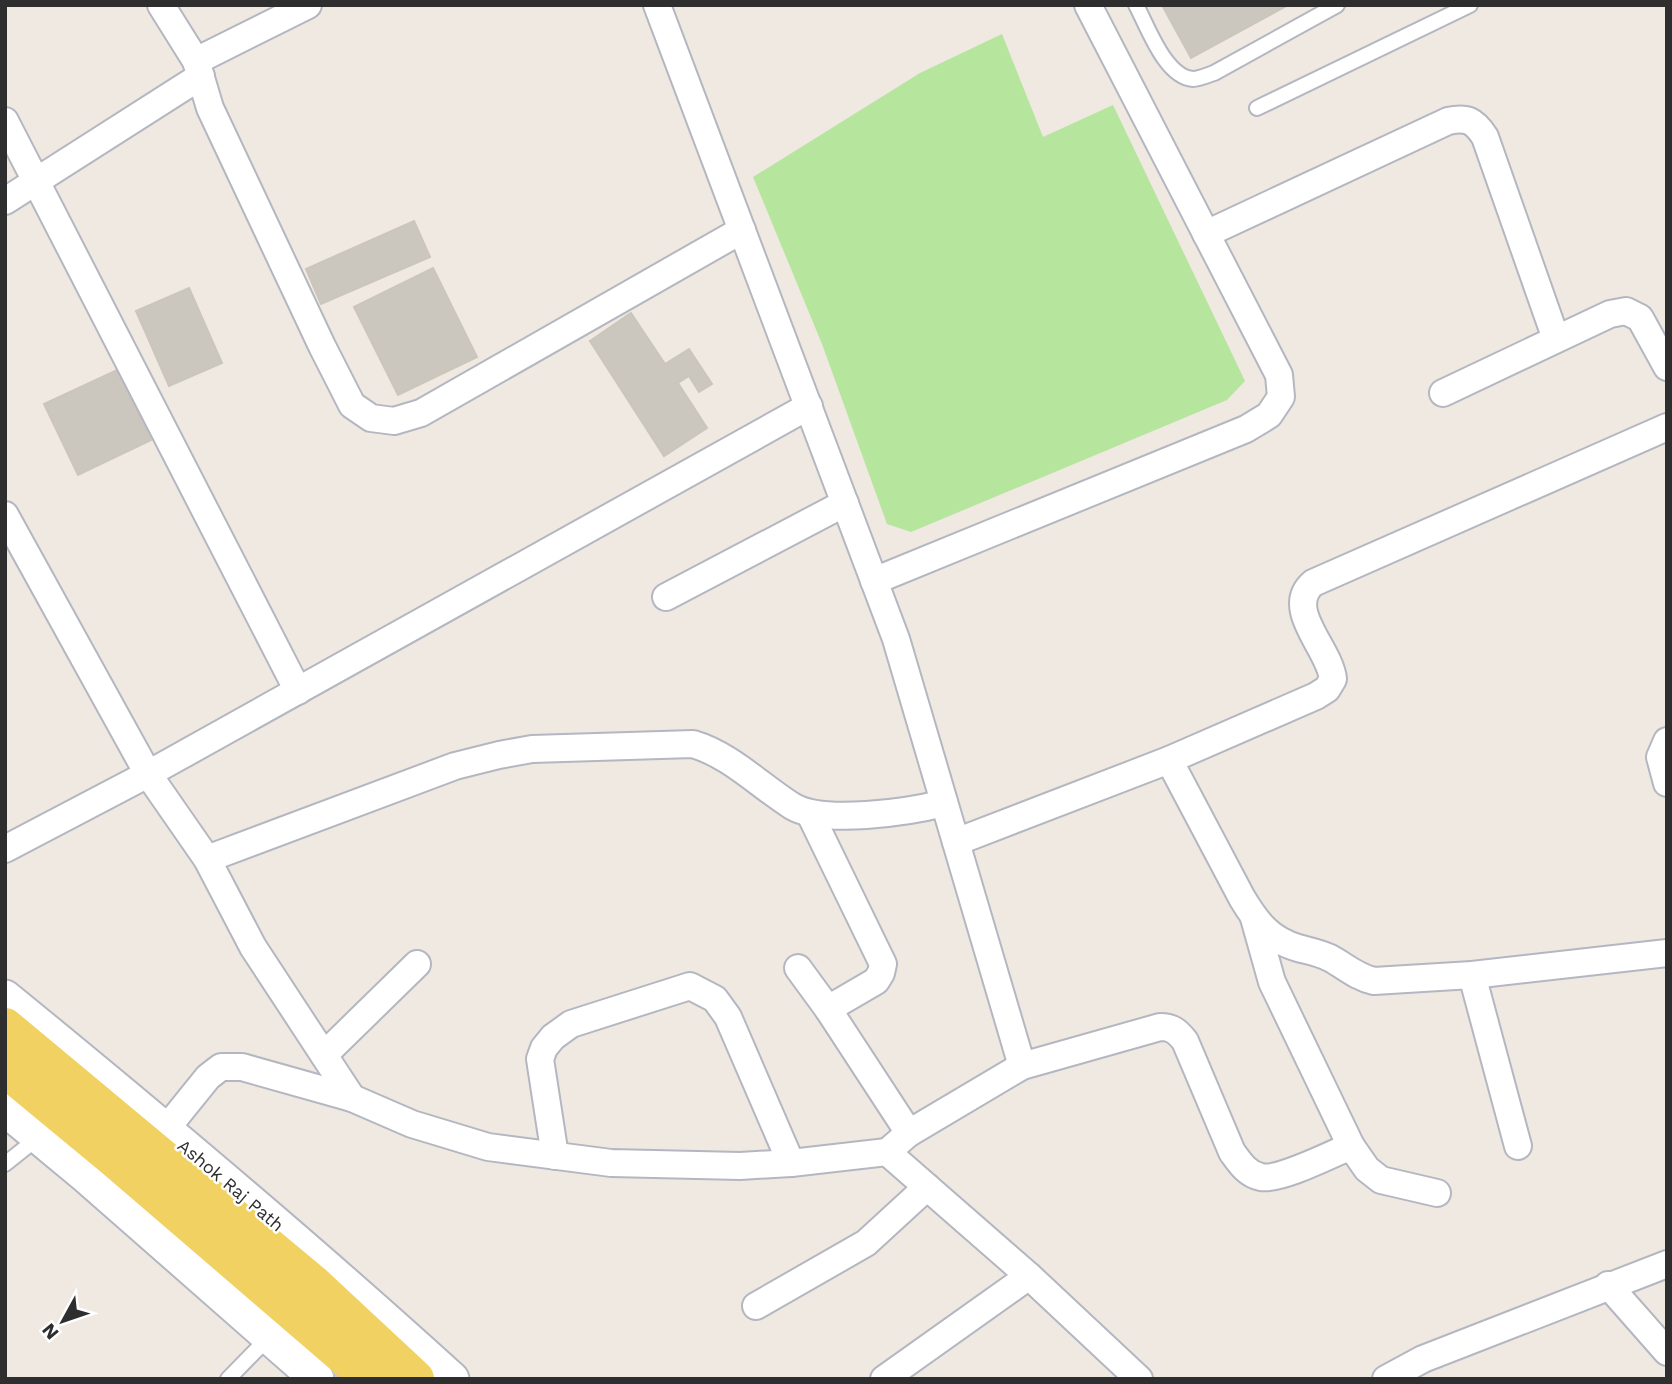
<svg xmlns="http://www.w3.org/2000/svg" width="1672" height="1384" font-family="'Work Sans',sans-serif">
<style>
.green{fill:#b6e59e}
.building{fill:#cbc7bf;stroke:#cbc5ba;stroke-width:2}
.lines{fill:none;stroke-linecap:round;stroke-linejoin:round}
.service-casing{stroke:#b4b7c1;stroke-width:18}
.minor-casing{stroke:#b4b7c1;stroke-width:30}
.tertiary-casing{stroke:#b4b7c1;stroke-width:37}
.primary-casing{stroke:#c9c9c9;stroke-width:42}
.service{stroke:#fff;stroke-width:14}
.minor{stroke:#fff;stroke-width:26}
.tertiary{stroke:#fff;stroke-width:33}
.primary{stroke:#f2d163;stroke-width:38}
.labels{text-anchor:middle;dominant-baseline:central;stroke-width:5;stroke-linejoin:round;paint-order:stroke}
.street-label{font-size:18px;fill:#2e2e2e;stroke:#fff}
</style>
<rect width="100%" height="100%" fill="#efe9e1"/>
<polygon class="green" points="1002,34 1043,137 1113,105 1245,381 1227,400 911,532 887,524 822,344 753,177 920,73"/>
<g class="building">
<polygon points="1162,5 1288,5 1191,58"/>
<polygon points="414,221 430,257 321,304 306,269"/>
<polygon points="433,268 477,357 398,395 354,307"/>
<polygon points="189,288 222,363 169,386 136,311"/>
<polygon points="631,313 665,364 689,349 712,384 699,392 689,376 678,383 707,428 664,456 590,341"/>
<polygon points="117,370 151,440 78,475 44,404"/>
</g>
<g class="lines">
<defs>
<g id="service">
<path d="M1136,5C1148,27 1165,77 1193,79C1199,79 1208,75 1214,73L1337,5"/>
<polyline points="1257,108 1470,5"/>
<polyline points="5,1164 39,1137"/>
<polyline points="228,1379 270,1336"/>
</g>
<g id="minor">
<polyline points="161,5 196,61 308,5"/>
<polyline points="657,5 896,639 1022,1066"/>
<polyline points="196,61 210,108 322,346 352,405 371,418 394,421 421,413 742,230"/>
<polyline points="5,121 298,691"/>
<polyline points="5,201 201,76"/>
<path d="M1206,234L1448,121C1467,117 1474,120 1485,137L1556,339"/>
<polyline points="1443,393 1610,314 1626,311 1640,318 1667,367"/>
<polyline points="5,515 148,774 207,859 253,947 352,1098"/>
<polyline points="874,581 1246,429 1269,415 1281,397 1279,375 1088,5"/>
<polyline points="666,597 845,503"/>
<polyline points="1667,741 1660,757 1667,783"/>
<path d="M1169,760L1242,898C1257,923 1270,940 1298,948C1309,951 1320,953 1330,958C1345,966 1356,977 1374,981L1472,975L1667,953"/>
<polyline points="810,814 883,964 881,973 876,981 828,1009 909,1133"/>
<path d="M956,842L1169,760L1316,696L1327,689L1333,679C1330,649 1283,609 1313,583L1667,427"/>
<polyline points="5,849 148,774 809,406"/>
<path d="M207,859L455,766L499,755L532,749L693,744C730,755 759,785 792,806C823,825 909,812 944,803"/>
<polyline points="1254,918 1272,982 1351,1146"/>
<polyline points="798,968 828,1009"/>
<polyline points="1472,975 1518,1146"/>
<polyline points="324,1055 417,964"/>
<polyline points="166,1129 208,1077 221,1067 242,1067 352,1098 412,1124 488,1147 611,1163 740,1166 791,1163 887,1152 1029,1276 1139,1379"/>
<path d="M887,1152L909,1133L1022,1066L1160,1027C1172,1027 1177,1031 1185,1041L1232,1152C1240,1163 1247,1174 1261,1177C1279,1181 1332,1154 1351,1146L1367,1169L1381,1180L1437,1193"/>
<polyline points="555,1156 540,1059 544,1048 553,1037 571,1024 690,986 715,999 728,1017 791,1163"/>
<polyline points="1608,1285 1667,1352"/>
<polyline points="756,1306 866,1243 927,1187"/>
<polyline points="884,1379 1029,1276"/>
<polyline points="1386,1379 1423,1359 1667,1264"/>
</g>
<g id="tertiary">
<path d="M5,997C157,1121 307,1247 452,1379"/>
<polyline points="5,1109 87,1177 317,1379"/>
</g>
<g id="primary">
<polyline points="5,1027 312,1283 415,1379"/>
<polyline points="5,1068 114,1158 371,1379"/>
</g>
</defs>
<use href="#service" class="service-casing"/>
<use href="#minor" class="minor-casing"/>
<use href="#tertiary" class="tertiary-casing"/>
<use href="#primary" class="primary-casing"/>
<use href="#service" class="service"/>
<use href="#minor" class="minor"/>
<use href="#tertiary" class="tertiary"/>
<use href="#primary" class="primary"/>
</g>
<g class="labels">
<g class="street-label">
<text transform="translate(231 1185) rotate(40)">Ashok Raj Path</text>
</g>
</g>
<rect width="1672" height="1384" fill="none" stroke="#2e2e2e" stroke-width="14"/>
<g transform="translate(63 1321) rotate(230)" stroke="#ffffff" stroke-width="5" paint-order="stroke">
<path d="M0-5L12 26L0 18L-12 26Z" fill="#2e2e2e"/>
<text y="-10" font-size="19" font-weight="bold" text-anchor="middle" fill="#2e2e2e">N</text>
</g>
</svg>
